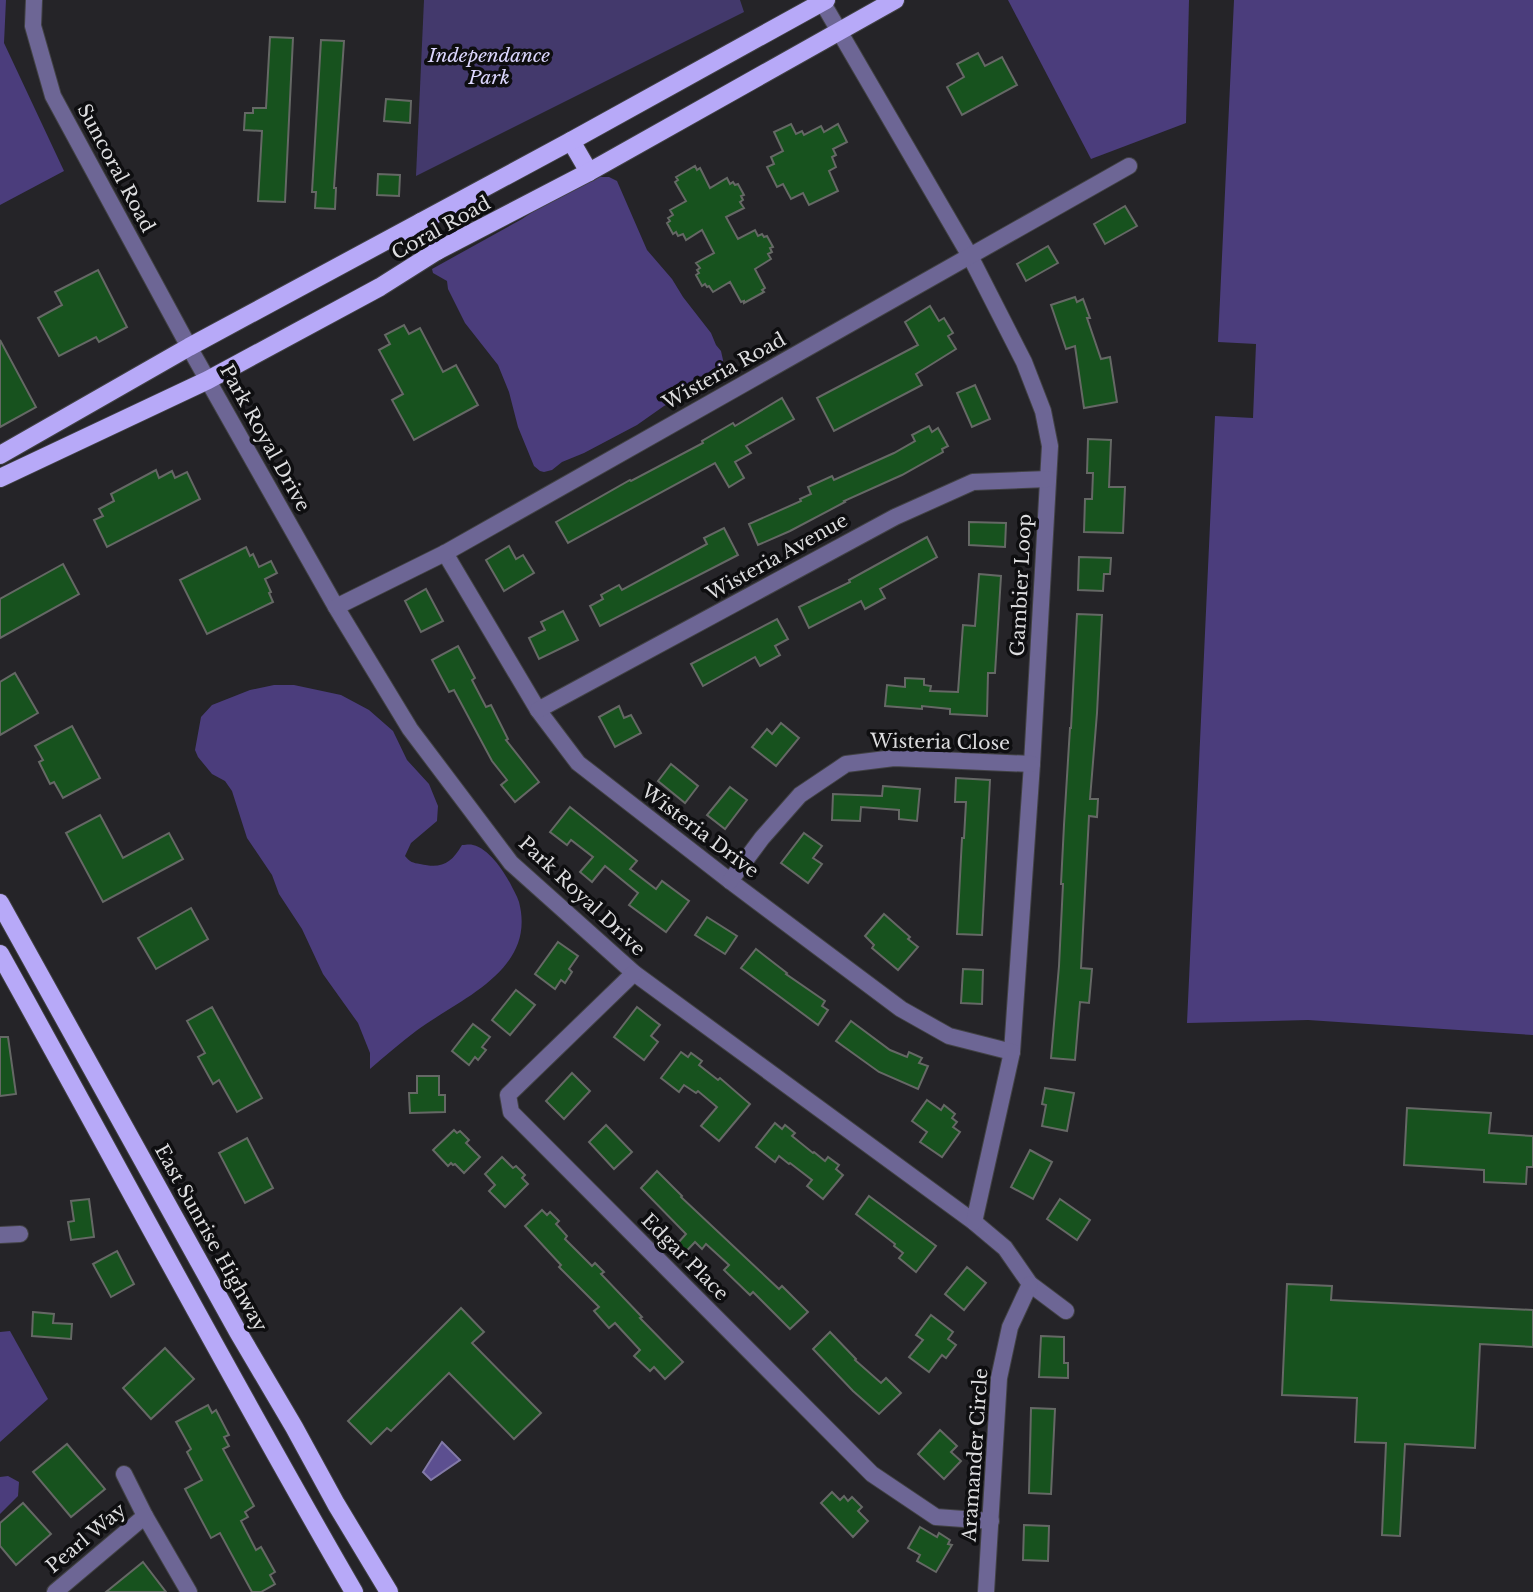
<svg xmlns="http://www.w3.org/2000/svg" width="1533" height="1592" font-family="'Libre Baskerville',serif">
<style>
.green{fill:#43396c}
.forest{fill:#4b3d7c}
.water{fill:#5c4f90;stroke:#837aa8;stroke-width:2}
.building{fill:#17521e;stroke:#656865;stroke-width:2}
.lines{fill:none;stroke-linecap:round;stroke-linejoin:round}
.minor-casing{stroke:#424245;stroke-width:18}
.major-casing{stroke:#424245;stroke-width:20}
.minor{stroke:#6d6695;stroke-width:16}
.major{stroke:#b7a9f8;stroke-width:18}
.labels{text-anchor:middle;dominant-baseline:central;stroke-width:7;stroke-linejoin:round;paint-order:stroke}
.park-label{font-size:19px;font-style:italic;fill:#dcd7fe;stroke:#0e0e10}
.street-label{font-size:19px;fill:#dddddf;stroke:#0e0e10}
</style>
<rect width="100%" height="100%" fill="#252428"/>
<polygon class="green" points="424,0 740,0 744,12 416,176"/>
<g class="forest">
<polygon points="0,0 6,0 4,43 64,171 0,205"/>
<polygon points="1008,0 1189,0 1186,123 1091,159"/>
<polygon points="1234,0 1533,0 1533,1035 1308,1020 1187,1023 1215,416 1253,418 1256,344 1218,342"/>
<polygon points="592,177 609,177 617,181 647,250 672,279 683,297 711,333 716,345 721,351 723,360 723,368 715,377 688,390 676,400 664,406 637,425 584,453 562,462 552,470 544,472 540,471 534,466 518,427 509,392 498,365 465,323 448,289 447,281 433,273 432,269 522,219 569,187"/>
<path d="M274,685H294L341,695L369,710L393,731L407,760L429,784L438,806L437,821L411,843L405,856C410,862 413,863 420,864C441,869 451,864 462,845C466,845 469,844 473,845C488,848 503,870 510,883C513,889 517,896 519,902C537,971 459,999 416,1031C400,1043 385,1056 370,1069V1053L358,1023L323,974L302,929L279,894L272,875L247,838L232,791L225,781L212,774L198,757L195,750L201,717L212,705L250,690Z"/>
<polygon points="10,1331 48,1399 0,1442 0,1332"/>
<polygon points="8,1476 19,1482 18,1496 0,1514 0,1477"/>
</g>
<polygon class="water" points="442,1442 460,1460 431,1480 423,1472"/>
<g class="building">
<polygon points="270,37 293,38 285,202 258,201 262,131 244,130 245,113 253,113 253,108 266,108"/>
<polygon points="321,40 344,41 334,188 336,188 335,209 315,208 316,192 312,192"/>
<polygon points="978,53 985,66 1002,57 1017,85 962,115 947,87 964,77 957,64"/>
<polygon points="386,99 411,101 410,123 384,121"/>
<polygon points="791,124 796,134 802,131 804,135 821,126 824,132 838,124 847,142 833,149 836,155 832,157 836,167 829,171 838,191 809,205 803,193 791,199 783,184 777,187 767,167 774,164 771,157 783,151 774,132"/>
<polygon points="695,166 697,170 700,168 710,188 727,178 730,184 733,182 735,185 738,184 744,195 741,196 743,200 740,202 744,208 726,217 738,239 755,230 758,236 762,234 764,237 767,236 773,247 770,248 772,252 768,254 771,259 755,269 765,288 762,290 764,292 744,303 744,301 741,302 730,282 713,292 709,286 707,287 705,284 702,286 696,275 699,273 697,270 700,268 696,263 714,253 702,230 686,240 683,234 678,236 676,232 673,234 667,223 670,221 668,218 673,215 670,210 686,201 675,182 678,180 676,177"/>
<polygon points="378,174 400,175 399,196 377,195"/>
<polygon points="1125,206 1137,226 1105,244 1094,224"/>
<polygon points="1048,246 1058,263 1026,281 1017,264"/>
<polygon points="98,270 127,327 99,342 96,337 59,356 38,318 62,305 55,292"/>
<polygon points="1075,297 1077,302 1083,299 1090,318 1087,318 1101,359 1110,357 1117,402 1084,408 1075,346 1066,349 1051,305"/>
<polygon points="930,306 939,321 944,318 953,333 948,336 956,349 916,374 922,385 834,431 817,398 918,345 905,322"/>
<polygon points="404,325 409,334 420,328 443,372 456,365 478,405 414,440 392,400 403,394 379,350 390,344 385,335"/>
<polygon points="0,340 36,407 0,427"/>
<polygon points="975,385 990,419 972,427 957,393"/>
<polygon points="782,398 794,419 746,446 751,453 735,462 744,478 729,487 715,463 568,543 556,522 630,480 631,481 703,443 702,441 733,423 735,426"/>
<polygon points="929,426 932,432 938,428 948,446 942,449 943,452 902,475 844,501 845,502 790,531 758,545 749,524 801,501 800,499 811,494 808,487 832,476 834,480 894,453 915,441 912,435"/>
<polygon points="1088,439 1111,440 1109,487 1125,487 1123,533 1084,532 1085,499 1092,499 1093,473 1087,473"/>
<polygon points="156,470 159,478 172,471 175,478 187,472 200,499 107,547 94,520 103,516 99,509 114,501 111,494"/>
<polygon points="969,522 1006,523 1005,547 969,545"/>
<polygon points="724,528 738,555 600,626 590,606 603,599 601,595 619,585 622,590 707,544 704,538"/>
<polygon points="927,537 937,557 880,589 885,598 865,609 861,601 809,628 799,607 850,582 849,580"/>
<polygon points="509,546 516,559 523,555 534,573 504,591 486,560"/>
<polygon points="246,547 250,556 253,554 259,567 271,561 277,573 265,579 271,592 269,593 273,602 207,634 180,580"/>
<polygon points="1079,557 1111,558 1110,574 1104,574 1103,591 1078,590"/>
<polygon points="63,564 79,594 0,638 0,599"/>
<polygon points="979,574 1001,576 995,673 988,673 987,716 950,714 950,709 922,706 922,709 885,706 887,685 905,687 905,678 924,679 924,685 931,686 930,691 958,692 963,625 975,626"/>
<polygon points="426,589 443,621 421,632 405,601"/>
<polygon points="563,611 578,640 539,659 529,638 545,630 541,622"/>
<polygon points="1077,614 1102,615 1097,713 1090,799 1098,799 1097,817 1089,816 1081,968 1092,969 1089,1003 1080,1002 1075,1060 1051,1058 1059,966 1063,884 1061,884 1064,825 1070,728 1071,728"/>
<polygon points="777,619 788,639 775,646 780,655 760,666 755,657 703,686 691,664"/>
<polygon points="458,646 475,678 472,680 486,707 491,705 508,739 506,740 539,782 515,802 501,785 507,780 492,761 454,690 449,692 432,660"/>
<polygon points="15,673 38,713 0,735 0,682"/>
<polygon points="619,706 624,718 631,715 641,733 615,747 599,717"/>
<polygon points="781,723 799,738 776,766 752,747 767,729 772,734"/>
<polygon points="72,726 100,778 63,798 54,782 50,784 39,762 43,760 35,746"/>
<polygon points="671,764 698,786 685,803 658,781"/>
<polygon points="956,778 990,780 982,935 957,934 962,838 964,838 966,802 955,802"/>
<polygon points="883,786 920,789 917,821 899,819 899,810 861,807 860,821 832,820 833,794 882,796"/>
<polygon points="730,787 747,800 725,829 707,815"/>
<polygon points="570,807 637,861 630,869 656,889 662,881 689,901 666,932 629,905 638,893 605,866 592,882 580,872 593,857 571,840 567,845 550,832"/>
<polygon points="100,815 123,858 169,833 183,859 103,902 66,833"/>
<polygon points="804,833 822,846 813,858 822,864 808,883 781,863"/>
<polygon points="191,908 208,939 156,969 138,938"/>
<polygon points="884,914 910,937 908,939 918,947 898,970 872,948 874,945 865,936"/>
<polygon points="707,917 737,936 725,954 695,935"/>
<polygon points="558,942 578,956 569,969 572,972 565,983 561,980 555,989 535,974"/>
<polygon points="756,949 787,973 786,974 825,1001 822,1006 828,1010 818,1025 741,968"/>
<polygon points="963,969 983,970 982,1004 961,1003"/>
<polygon points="516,990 535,1005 510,1035 492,1020"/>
<polygon points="212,1007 262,1098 237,1112 219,1080 213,1084 198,1057 205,1053 187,1021"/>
<polygon points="637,1007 660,1025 651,1036 658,1042 644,1060 614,1037"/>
<polygon points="851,1021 890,1050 907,1057 909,1052 922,1058 919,1063 928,1066 918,1089 879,1072 836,1041"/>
<polygon points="473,1024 490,1037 482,1047 486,1050 478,1060 475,1057 469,1065 452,1051"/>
<polygon points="0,1037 8,1037 16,1094 0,1096"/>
<polygon points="681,1052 688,1057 691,1053 702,1061 699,1065 718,1080 720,1078 750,1104 719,1141 701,1126 717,1107 698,1091 696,1093 684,1085 679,1092 661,1078"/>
<polygon points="572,1073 590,1091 564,1119 546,1101"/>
<polygon points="417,1076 439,1076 439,1095 445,1095 445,1112 410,1113 409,1093 417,1093"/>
<polygon points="1045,1088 1074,1093 1067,1131 1042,1126 1046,1105 1042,1104"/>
<polygon points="927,1100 941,1110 944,1105 955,1114 952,1118 957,1122 953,1127 960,1132 942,1157 920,1142 927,1132 912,1121"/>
<polygon points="1407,1108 1491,1113 1489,1133 1533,1136 1533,1167 1527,1167 1526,1184 1484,1182 1484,1170 1404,1165"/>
<polygon points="775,1123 782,1129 785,1125 795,1133 792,1136 813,1153 814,1152 825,1161 828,1157 839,1165 836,1169 843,1175 823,1199 807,1186 812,1180 790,1163 789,1164 779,1156 775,1162 756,1147"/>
<polygon points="606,1125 632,1152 614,1169 589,1142"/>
<polygon points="454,1130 457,1133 460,1131 469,1140 466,1143 480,1157 464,1173 455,1164 453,1165 451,1163 448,1166 433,1150"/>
<polygon points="247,1138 273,1188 245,1203 219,1153"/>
<polygon points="1030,1150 1052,1162 1033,1199 1011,1187"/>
<polygon points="502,1157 513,1168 516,1166 525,1175 522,1178 528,1184 505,1207 489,1191 495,1185 485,1174"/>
<polygon points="657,1171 682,1196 681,1197 779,1289 782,1286 808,1312 790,1329 753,1292 750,1295 724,1270 729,1265 706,1244 702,1249 695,1242 677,1261 669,1253 686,1234 641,1188"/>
<polygon points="869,1196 936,1246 916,1272 899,1258 903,1253 894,1246 895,1244 856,1214"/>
<polygon points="89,1199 94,1237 71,1240 68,1222 74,1221 71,1201"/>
<polygon points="1060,1199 1090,1220 1077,1240 1047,1219"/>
<polygon points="542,1210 547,1215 550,1212 559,1221 556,1224 567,1236 565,1239 592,1266 595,1263 604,1272 601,1274 642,1317 640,1318 683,1362 665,1379 654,1367 650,1371 634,1356 640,1350 615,1323 609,1328 594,1311 599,1307 559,1267 561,1265 525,1226"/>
<polygon points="117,1251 134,1284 111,1297 93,1264"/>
<polygon points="967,1267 986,1283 964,1310 945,1294"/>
<polygon points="1287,1284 1332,1286 1331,1300 1533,1310 1533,1347 1480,1344 1475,1448 1405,1444 1400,1536 1382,1535 1386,1443 1355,1442 1357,1398 1282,1395"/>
<polygon points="461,1308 484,1332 472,1343 541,1413 514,1439 449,1373 391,1431 387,1428 371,1444 348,1421"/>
<polygon points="33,1312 54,1314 53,1323 72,1324 71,1339 32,1336"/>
<polygon points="931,1315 953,1332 948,1339 956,1345 946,1358 942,1355 929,1372 909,1357 923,1340 916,1335"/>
<polygon points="830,1332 856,1359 855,1360 881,1383 886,1378 901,1393 879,1414 853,1391 813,1349"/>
<polygon points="1041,1336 1064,1337 1064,1363 1068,1363 1068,1378 1039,1377"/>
<polygon points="165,1348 194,1379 151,1419 123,1388"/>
<polygon points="208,1405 212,1413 216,1410 229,1435 224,1437 229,1446 223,1449 254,1506 245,1512 248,1517 241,1521 256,1550 261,1547 275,1572 270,1575 275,1584 261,1592 252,1592 220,1533 211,1538 185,1489 202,1480 187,1452 191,1449 176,1422"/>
<polygon points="1031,1408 1055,1409 1051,1494 1029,1493"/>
<polygon points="940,1430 957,1446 951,1452 961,1461 944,1479 918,1454"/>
<polygon points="67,1444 105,1489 71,1517 33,1472"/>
<polygon points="832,1492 840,1500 844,1496 848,1501 852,1497 862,1507 858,1511 868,1521 853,1537 821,1503"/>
<polygon points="23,1503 51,1534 16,1565 0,1546 0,1523"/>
<polygon points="1024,1525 1049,1526 1048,1561 1023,1560"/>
<polygon points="920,1527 937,1537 939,1533 950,1540 948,1544 952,1545 936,1572 917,1561 920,1555 908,1548"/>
<polygon points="143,1562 166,1592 106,1592"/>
</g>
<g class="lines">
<defs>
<g id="minor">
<polyline points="34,0 33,26 53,96 189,347 336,607 410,729 511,863 634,973 974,1222 1005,1248 1030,1284 1066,1311"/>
<polyline points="821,0 970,256 1024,362 1043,411 1050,446 1032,764 1012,1052 974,1222"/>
<polyline points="445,553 538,710 578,763 730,881 901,1009 949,1036 1012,1052"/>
<polyline points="336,607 445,553 1129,166"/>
<polyline points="538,710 895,517 973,482 1048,479"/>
<polyline points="730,881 762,838 800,795 846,764 894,758 1032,764"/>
<polyline points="634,973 508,1095 511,1112 872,1474 936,1517 991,1521"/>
<polyline points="0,1235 20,1234"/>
<polyline points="124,1474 145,1516 189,1592"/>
<polyline points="55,1592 145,1516"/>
<polyline points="986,1592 999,1378 1010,1327 1030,1284"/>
</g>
<g id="major">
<polyline points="571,141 589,172"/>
<polyline points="421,222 437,251"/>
<polyline points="0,455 189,347 571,141 826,0"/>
<polyline points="0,478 208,380 380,287 437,251 589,172 895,0"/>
<polyline points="0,903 238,1332 294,1427 336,1504 389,1592"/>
<path d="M0,954C118,1166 232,1382 354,1592"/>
</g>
</defs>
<use href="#minor" class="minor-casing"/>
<use href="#major" class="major-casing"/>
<use href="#minor" class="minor"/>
<use href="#major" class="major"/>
</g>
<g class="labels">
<g class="park-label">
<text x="489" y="55">Independance<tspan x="489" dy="22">Park</tspan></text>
</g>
<g class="street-label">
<text transform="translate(116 168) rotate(62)">Suncoral Road</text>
<text transform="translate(441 228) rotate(-29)">Coral Road</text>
<text transform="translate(724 371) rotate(-29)">Wisteria Road</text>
<text transform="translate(265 438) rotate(61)">Park Royal Drive</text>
<text transform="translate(777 557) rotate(-29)">Wisteria Avenue</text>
<text transform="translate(1021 585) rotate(-87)">Gambier Loop</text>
<text transform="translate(940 742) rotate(1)">Wisteria Close</text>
<text transform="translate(700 831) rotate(37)">Wisteria Drive</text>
<text transform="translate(582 896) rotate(43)">Park Royal Drive</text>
<text transform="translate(211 1238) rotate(61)">East Sunrise Highway</text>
<text transform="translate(685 1257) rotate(45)">Edgar Place</text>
<text transform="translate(975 1455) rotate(-86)">Aramander Circle</text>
<text transform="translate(86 1538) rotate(-40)">Pearl Way</text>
</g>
</g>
</svg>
